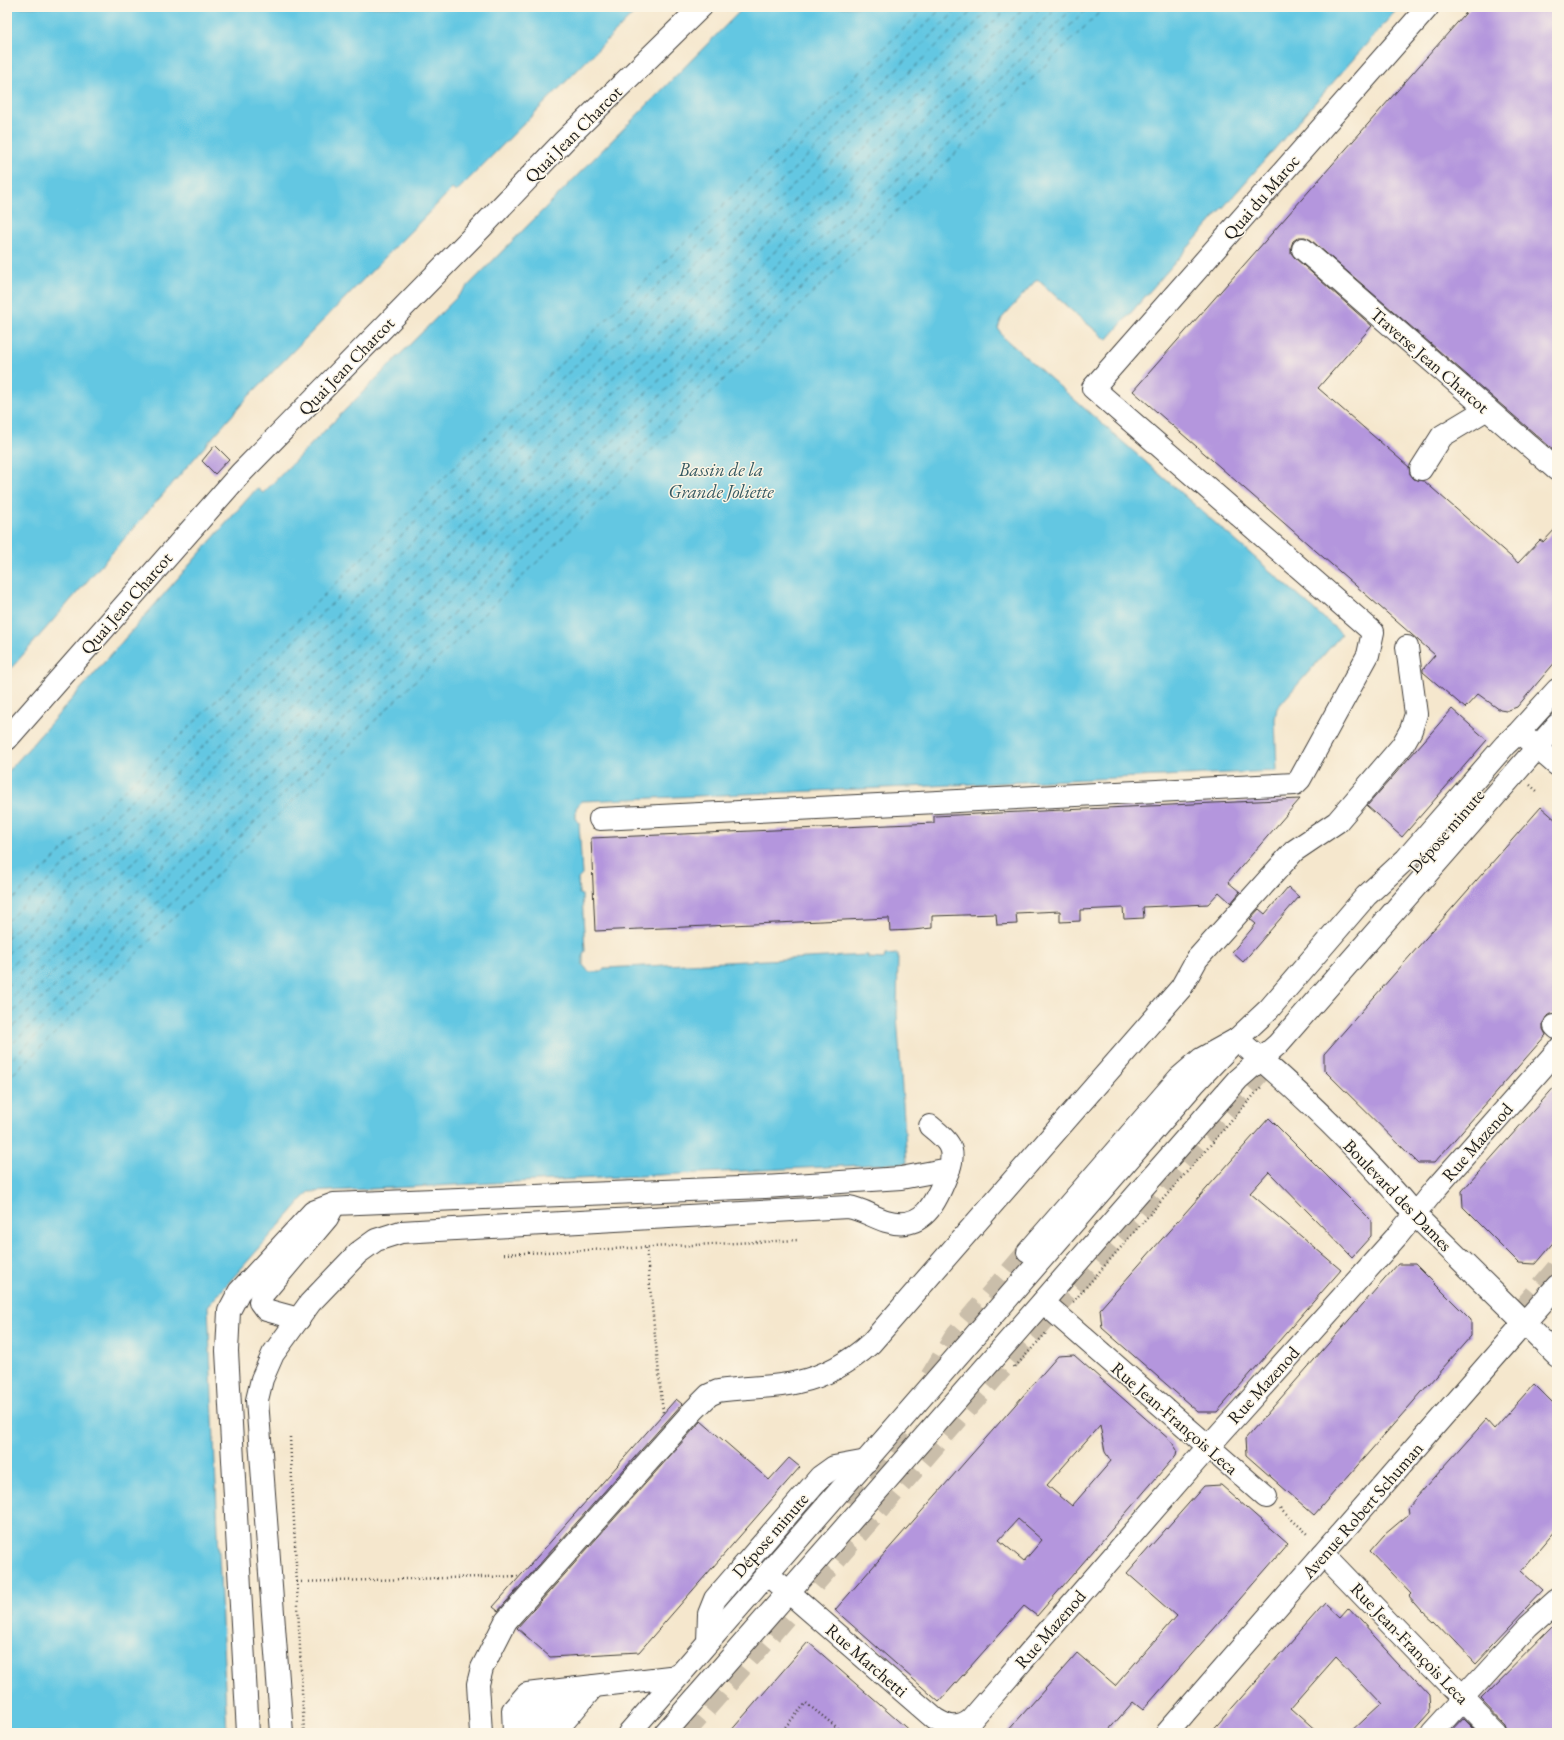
<svg xmlns="http://www.w3.org/2000/svg" width="1564" height="1740" font-family="'EB Garamond',serif">
<style>
.water{fill:#64c7e2;stroke:#40727f}
.lines{fill:none;stroke-linecap:round;stroke-linejoin:round}
.ferry{stroke:#355861;stroke-width:1;stroke-dasharray:5 4;stroke-linecap:butt}
.building{fill:#b496dd;fill-rule:evenodd}
.highway-tunnel{stroke:#cabeaa;stroke-width:22;stroke-dasharray:22 11;stroke-linecap:butt}
.minor-casing{stroke:#3d3a37;stroke-width:24}
.major-casing{stroke:#3d3a37;stroke-width:24}
.highway-casing{stroke:#3d3a37;stroke-width:24}
.path{stroke:#3d3a37;stroke-width:2.5;stroke-dasharray:1 3;stroke-linecap:butt}
.minor{stroke:#fff;stroke-width:22}
.major{stroke:#fff;stroke-width:22}
.highway{stroke:#fff;stroke-width:22}
.labels{text-anchor:middle;dominant-baseline:central;stroke-width:3;stroke-linejoin:round;paint-order:stroke}
.street-label{font-size:18px;fill:#1c1c1c;stroke:#fcf5e5}
.water-label{font-size:19px;font-style:italic;fill:#355861;stroke:#fcf5e5}
</style>
<rect width="100%" height="100%" fill="#fcf5e5"/>
<filter id="ink" filterUnits="userSpaceOnUse"><feTurbulence type="fractalNoise" baseFrequency=".025" numOctaves="2"/><feDisplacementMap in="SourceGraphic" scale="8" xChannelSelector="R" yChannelSelector="G"/><feConvolveMatrix kernelMatrix="1 2 1 2 8 2 1 2 1" color-interpolation-filters="sRGB"/></filter>
<filter id="wash" filterUnits="userSpaceOnUse"><feTurbulence type="fractalNoise" baseFrequency=".012" numOctaves="4" result="noise"/><feDisplacementMap in="SourceGraphic" scale="16" xChannelSelector="R" yChannelSelector="G"/><feGaussianBlur stdDeviation="0.9" result="paint"/><feColorMatrix in="noise" values="0 0 0 0 0 0 0 0 0 0 0 0 0 0 0 0 0 1.4 0 .05"/><feComposite in="paint" operator="in"/></filter>
<g filter="url(#wash)">
<rect width="100%" height="100%" fill="#f5e7cd"/>
<g class="water">
<polygon points="7,7 640,7 456,192 452,189 248,397 7,673"/>
<polygon points="744,7 1399,7 1107,340 1072,311 1037,279 1002,318 998,328 1003,337 1342,634 1277,708 1275,719 1277,771 582,801 576,808 576,820 579,823 582,875 578,879 579,894 582,895 585,951 583,954 583,965 589,972 601,972 605,968 868,955 868,958 884,959 885,955 898,954 897,1015 907,1163 309,1192 208,1306 227,1733 7,1733 7,773 257,488 263,493"/>
</g>
<g class="lines">
<g class="ferry">
<polyline points="7,905 926,7"/>
<polyline points="7,921 943,7"/>
<polyline points="7,938 960,7"/>
<polyline points="7,954 976,7"/>
<polyline points="7,970 992,7"/>
<polyline points="7,986 1009,7"/>
<polyline points="7,1002 1025,7"/>
<polyline points="7,1018 1041,7"/>
<polyline points="7,1033 1058,7"/>
<polyline points="7,1049 1074,7"/>
<polyline points="7,1064 1089,7"/>
<polyline points="7,1080 1105,7"/>
</g>
</g>
<g id="blocks">
<g class="building">
<polygon points="1471,7 1557,7 1557,453 1311,240 1305,237 1299,237 1293,241 1291,247 1291,253 1295,258 1372,326 1318,388 1409,467 1410,474 1414,479 1424,481 1518,563 1540,540 1543,542 1557,527 1557,660 1517,707 1506,711 1500,710 1478,694 1465,708 1423,672 1423,669 1435,655 1133,391"/>
<polygon points="215,445 229,459 215,474 202,461"/>
<polygon points="1452,709 1487,740 1402,837 1367,806"/>
<polygon points="1300,799 1228,882 1240,892 1231,903 1219,892 1208,904 1143,907 1144,918 1124,919 1123,908 1080,910 1080,921 1060,922 1060,911 1016,913 1017,924 997,925 996,914 932,916 932,928 913,930 890,931 889,918 595,931 591,838 934,823 934,816"/>
<polygon points="1541,807 1557,821 1557,1014 1551,1014 1546,1017 1543,1023 1543,1029 1546,1035 1434,1163 1418,1163 1324,1070 1324,1054"/>
<polygon points="1288,887 1299,897 1243,962 1232,952 1256,924 1250,919 1259,909 1265,914"/>
<polygon points="1557,1084 1557,1238 1535,1264 1519,1263 1463,1207 1462,1191"/>
<polygon points="1269,1118 1371,1220 1371,1236 1352,1257 1269,1172 1250,1193 1341,1270 1217,1412 1198,1412 1102,1328 1100,1309"/>
<polygon points="1398,1264 1415,1264 1471,1320 1471,1336 1314,1515 1246,1455 1245,1439"/>
<path d="M1074,1355L1171,1441L1177,1450L1176,1455L1037,1616L1024,1606L939,1702L835,1610L1058,1356ZM1100,1425L1105,1452L1111,1461L1072,1506L1047,1485ZM1018,1519L1042,1540L1024,1561L999,1540Z"/>
<polygon points="1534,1384 1557,1407 1557,1529 1521,1571 1543,1591 1475,1663 1434,1620 1433,1621 1423,1612 1409,1596 1411,1594 1370,1551 1384,1535 1409,1514 1408,1507 1486,1420 1494,1429"/>
<polygon points="676,1399 682,1404 498,1611 493,1607"/>
<polygon points="701,1421 769,1480 789,1458 800,1467 639,1652 550,1657 517,1628"/>
<polygon points="1221,1485 1288,1544 1143,1710 1133,1702 1106,1733 1006,1733 1077,1653 1115,1686 1176,1616 1127,1573 1204,1486"/>
<polygon points="1325,1603 1340,1617 1348,1608 1428,1694 1429,1712 1410,1733 1350,1733 1381,1704 1336,1657 1291,1708 1319,1733 1210,1733"/>
<polygon points="1557,1622 1557,1733 1508,1733 1505,1724 1481,1699"/>
<polygon points="808,1642 912,1733 729,1733"/>
<polygon points="1463,1717 1479,1733 1448,1733"/>
</g>
</g>
</g>
<g filter="url(#ink)">
<use href="#blocks" fill-opacity="0" stroke="#3d3a37" stroke-width="1"/>
<g class="lines">
<g class="highway-tunnel">
<polyline points="1521,1311 1557,1269"/>
<polyline points="931,1377 957,1334 1028,1252"/>
<polyline points="856,1507 902,1428"/>
<polyline points="684,1733 1268,1062"/>
</g>
<defs>
<g id="minor">
<polyline points="1303,249 1557,470"/>
<polyline points="1421,469 1442,436 1487,409"/>
<polyline points="1526,738 1557,765"/>
<polyline points="7,739 240,474 482,227 564,141 701,7"/>
<polyline points="600,819 1295,784 1300,779 1368,655 1373,632 1093,388 1428,7"/>
<polyline points="1555,1026 1557,1028"/>
<polyline points="1043,1302 1266,1497"/>
<polyline points="299,1319 266,1310 260,1302 262,1295 327,1218 334,1205"/>
<polyline points="1323,1554 1496,1733"/>
<path d="M777,1582L935,1719C948,1727 958,1730 971,1720L1208,1447L1398,1235L1436,1188L1557,1051"/>
<polyline points="708,1641 709,1614 715,1599 820,1477 834,1467 867,1461"/>
<path d="M248,1733L227,1351L229,1311L239,1292L313,1212L334,1204L765,1187L901,1178L949,1169C957,1147 946,1139 930,1126"/>
<path d="M282,1733L257,1400L262,1379L273,1354L310,1303L358,1253L376,1240L401,1232L848,1207C862,1209 873,1217 886,1221C926,1233 937,1198 949,1169"/>
<path d="M481,1733L478,1684L482,1668L506,1621L693,1411L709,1395L718,1391C744,1387 773,1388 798,1382C826,1376 850,1362 871,1343L1181,988L1197,959L1294,851L1337,822L1402,746L1411,730L1416,714L1407,647"/>
<polyline points="514,1733 513,1710 527,1694 678,1676"/>
<polyline points="516,1733 550,1691"/>
<polyline points="535,1733 559,1704"/>
<polyline points="554,1733 594,1686"/>
<polyline points="629,1733 1194,1084 1237,1039 1269,1009 1366,896 1406,859 1505,745 1519,732 1557,690"/>
<polyline points="665,1733 1238,1079 1278,1044 1557,725"/>
<polyline points="1167,1733 1525,1322"/>
<polyline points="1431,1733 1528,1627 1557,1601"/>
</g>
<g id="major">
<path d="M1237,1039C1299,1091 1362,1152 1415,1215L1557,1355"/>
<polyline points="1525,1322 1557,1286"/>
</g>
<polyline id="highway" points="1028,1252 1179,1078 1201,1059 1237,1039"/>
</defs>
<use href="#minor" class="minor-casing"/>
<use href="#major" class="major-casing"/>
<use href="#highway" class="highway-casing"/>
<g class="path">
<polyline points="1530,785 1538,792"/>
<polyline points="646,1248 663,1413"/>
<polyline points="504,1254 799,1240"/>
<polyline points="1073,1302 1262,1086"/>
<polyline points="1013,1366 1014,1368 1047,1332"/>
<polyline points="290,1437 304,1733"/>
<polyline points="1280,1509 1308,1534"/>
<polyline points="297,1582 520,1576"/>
<polyline points="780,1733 806,1703 844,1733"/>
</g>
<use href="#minor" class="minor"/>
<use href="#major" class="major"/>
<use href="#highway" class="highway"/>
</g>
</g>
<g class="labels">
<g class="street-label">
<text transform="translate(573 134) rotate(-45)">Quai Jean Charcot</text>
<text transform="translate(1261 197) rotate(-49)">Quai du Maroc</text>
<text transform="translate(1430 360) rotate(41)">Traverse Jean Charcot</text>
<text transform="translate(346 366) rotate(-46)">Quai Jean Charcot</text>
<text transform="translate(126 603) rotate(-49)">Quai Jean Charcot</text>
<text transform="translate(1446 831) rotate(-49)">Dépose minute</text>
<text transform="translate(1477 1142) rotate(-49)">Rue Mazenod</text>
<text transform="translate(1398 1195) rotate(46)">Boulevard des Dames</text>
<text transform="translate(1263 1385) rotate(-48)">Rue Mazenod</text>
<text transform="translate(1175 1418) rotate(41)">Rue Jean-François Leca</text>
<text transform="translate(1362 1510) rotate(-49)">Avenue Robert Schuman</text>
<text transform="translate(770 1535) rotate(-49)">Dépose minute</text>
<text transform="translate(1050 1629) rotate(-49)">Rue Mazenod</text>
<text transform="translate(1410 1643) rotate(46)">Rue Jean-François Leca</text>
<text transform="translate(867 1660) rotate(41)">Rue Marchetti</text>
</g>
<g class="water-label">
<text x="721" y="469">Bassin de la<tspan x="721" dy="22">Grande Joliette</tspan></text>
</g>
</g>
<rect width="1564" height="1740" fill="none" stroke="#fcf5e5" stroke-width="24"/>
</svg>
